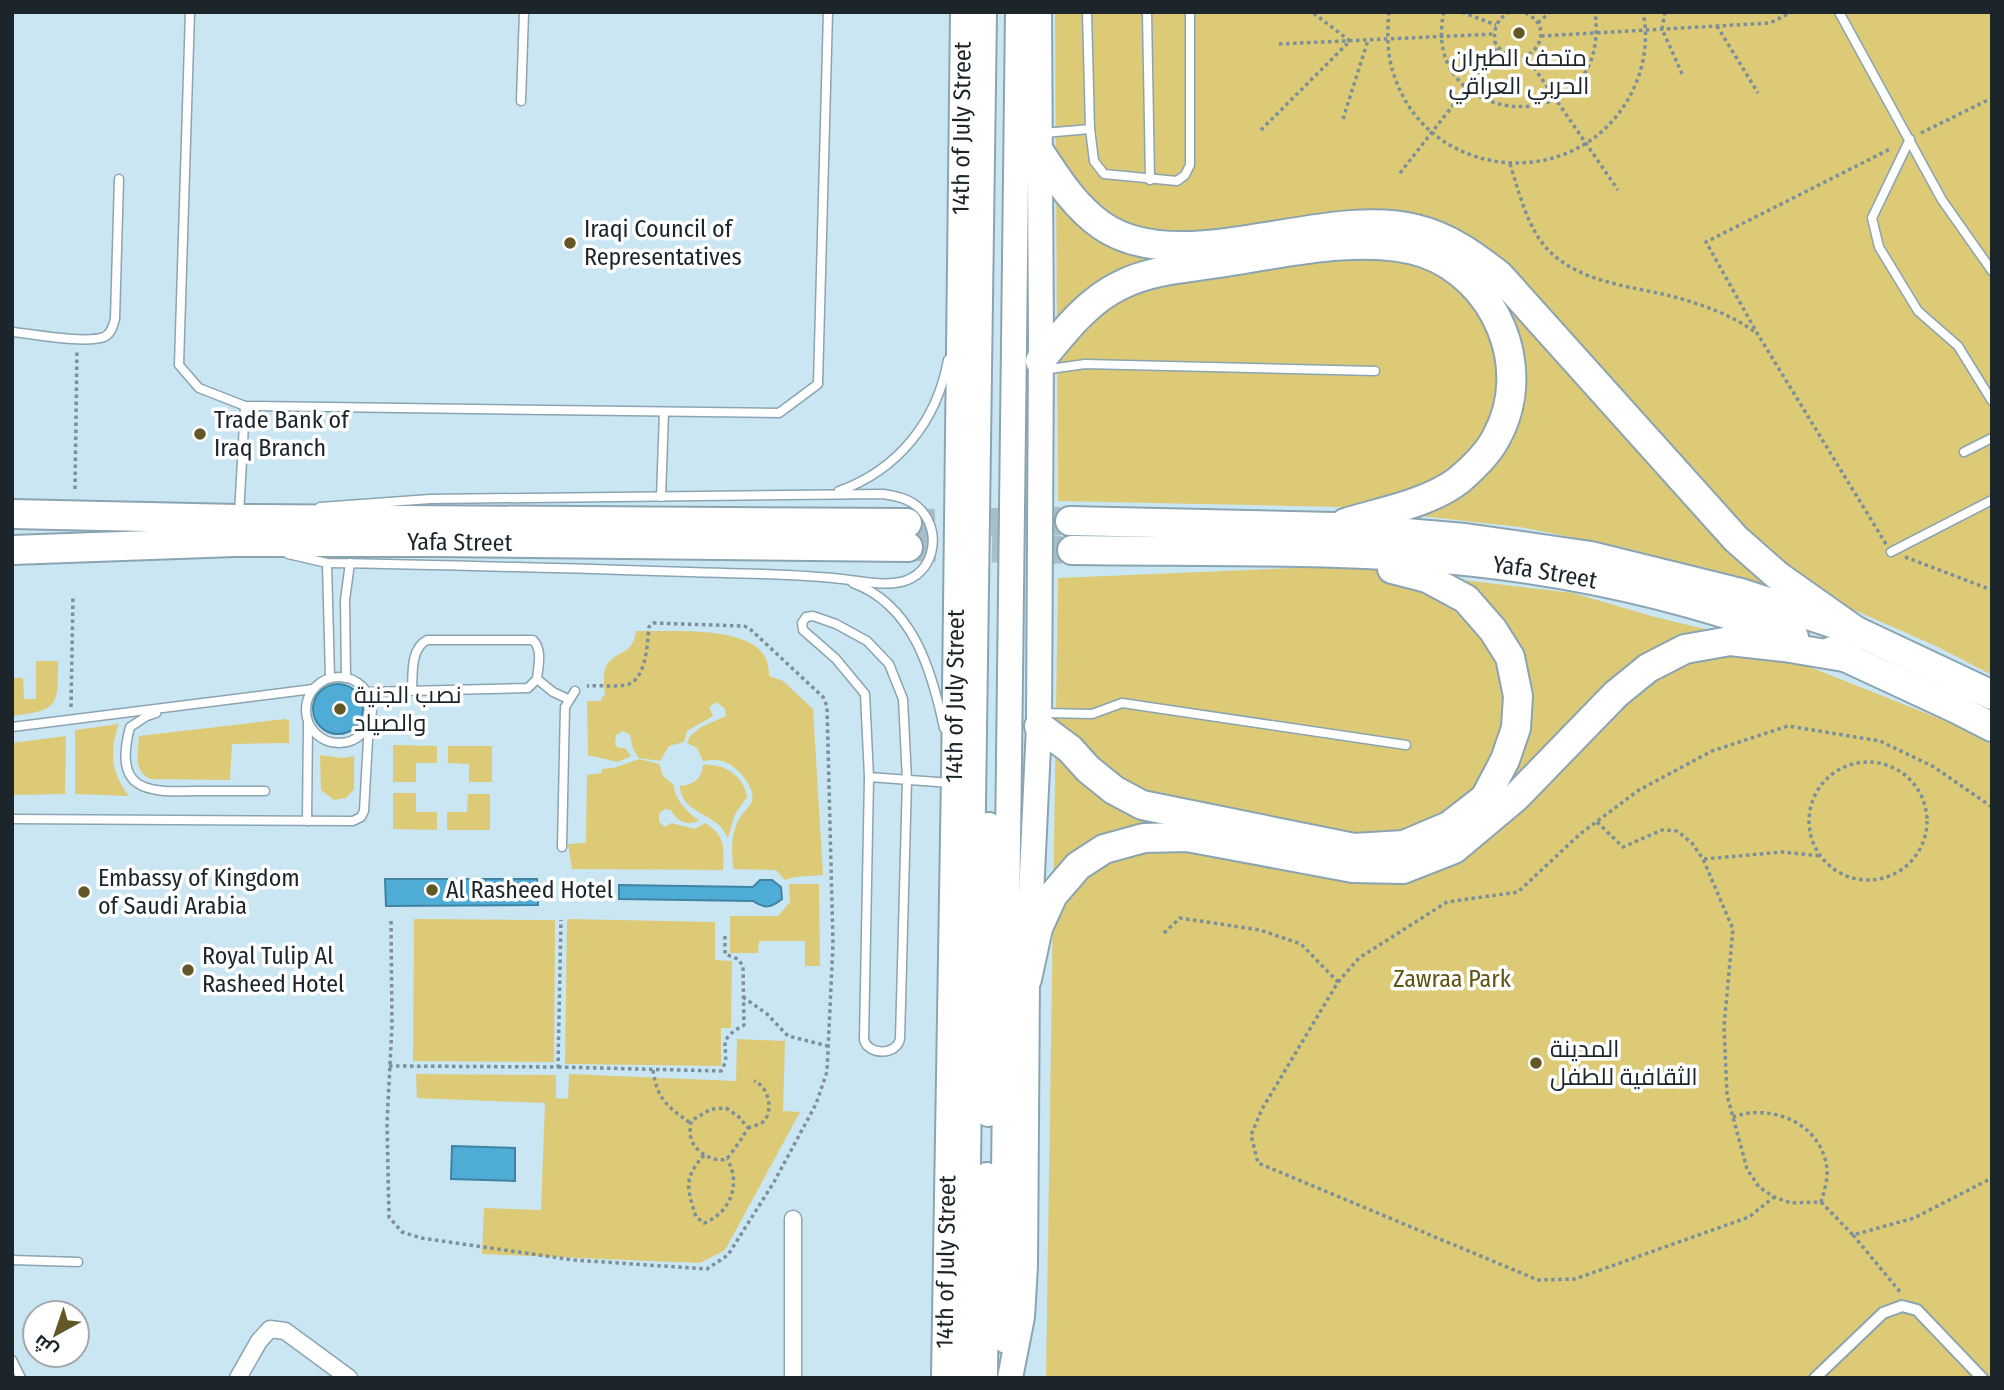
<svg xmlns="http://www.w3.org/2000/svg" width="2004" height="1390" font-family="'Fira Sans Condensed',Cairo,sans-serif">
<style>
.green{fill:#dcca76}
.water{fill:#4facd6;stroke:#3f84a2;stroke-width:2}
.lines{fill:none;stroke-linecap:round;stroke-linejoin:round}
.motorway-tunnel{stroke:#a8bfcb;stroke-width:28;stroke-dasharray:28 14;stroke-linecap:butt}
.service-casing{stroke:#8ba4b1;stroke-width:11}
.pedestrian-casing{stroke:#8ba4b1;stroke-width:14}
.minor-casing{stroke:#8ba4b1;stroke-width:19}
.primary-casing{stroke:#8ba4b1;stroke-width:28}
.motorway-casing{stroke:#8ba4b1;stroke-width:32}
.path{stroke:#7c9099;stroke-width:3.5;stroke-dasharray:3.5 3.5;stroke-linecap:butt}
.service{stroke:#fff;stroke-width:8}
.pedestrian{stroke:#fff;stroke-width:10}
.minor{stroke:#fff;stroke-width:16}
.primary{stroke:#fff;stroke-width:24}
.motorway{stroke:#fff;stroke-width:28}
.poi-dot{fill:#635825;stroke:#fff;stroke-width:2.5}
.labels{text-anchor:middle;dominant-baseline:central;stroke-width:7;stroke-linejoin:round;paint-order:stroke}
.poi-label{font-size:24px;fill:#1b252a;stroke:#fff;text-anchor:start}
.street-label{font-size:24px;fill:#1b252a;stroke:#fff}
.park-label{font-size:24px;fill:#605312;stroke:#fff}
</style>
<rect width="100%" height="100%" fill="#cbe6f3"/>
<g class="green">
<polygon points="1055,12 1992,12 1992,675 1938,647 1827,598 1742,581 1626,548 1520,527 1340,507 1058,501"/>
<polygon points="1344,566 1573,593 1655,617 1730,635 1948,722 1992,745 1992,1378 1046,1378 1058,578"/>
<path d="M636,631C668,632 745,625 764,655C768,661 769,669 769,676L783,681L813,709L823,875L795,877L785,880L776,870L733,869C732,852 730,835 739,819C742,813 749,808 752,801C756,788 737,766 725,762C718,759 711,760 703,761L697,748L687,743L690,736L701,727L726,716L725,709L717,702L709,707L713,716L687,731L684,742L669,746L660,761L639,758L633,749L630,735L623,731L616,735L615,745L619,748H625L631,756L618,762L588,755L587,701H601L602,697L605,696C604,687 602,670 608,663C621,649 633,654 636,631Z"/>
<path d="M36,661H58C58,707 59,710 12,716V678H23L24,699H36Z"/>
<path d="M285,719L289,721V743L232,744L230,780L150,779C133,770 138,754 139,736Z"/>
<path d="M119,724C109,750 111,774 129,796L75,794V730Z"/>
<polygon points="66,736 65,794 12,795 12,743"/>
<polygon points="393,745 437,746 437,763 416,763 416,782 393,782"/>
<polygon points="448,746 492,746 492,782 469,782 469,764 448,763"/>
<polygon points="320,755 343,758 354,756 354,789 346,798 334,800 321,790"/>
<path d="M639,759L659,764L663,776L674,785C674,800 688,812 699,821C685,826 677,821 671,810L665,809L659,813V822L665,827L671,823L695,829L705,823C726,836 724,847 723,870L572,869L568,844L586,843L587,775L602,773V769L614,768Z"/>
<path d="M703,765C724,763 744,776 747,797L735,814L728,838C726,835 723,829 719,825C705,813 680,808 680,786C693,785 702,779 703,765Z"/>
<polygon points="393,793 416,793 416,812 437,812 437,830 393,829"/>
<polygon points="468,794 490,794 490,830 447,830 447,812 467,812"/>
<polygon points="789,884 819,884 820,966 805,966 805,941 759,941 758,953 730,953 730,916 778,916 790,902"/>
<polygon points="414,919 555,920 554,1062 413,1061"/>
<polygon points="567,919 715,922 715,960 732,961 731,1028 721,1028 721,1066 565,1064"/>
<polygon points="737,1039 785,1041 783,1111 800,1112 725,1250 700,1263 482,1254 484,1208 541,1210 545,1103 417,1098 416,1074 556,1075 556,1098 568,1099 569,1074 736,1081"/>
</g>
<g class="water">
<circle cx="338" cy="709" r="25"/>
<polygon points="385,879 537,879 538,905 386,906"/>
<path d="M760,880H772L781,887L782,899C771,908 765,909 753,901L619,899V885L753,887Z"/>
<polygon points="452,1146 515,1148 515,1181 451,1179"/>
</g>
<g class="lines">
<g class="motorway-tunnel">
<polyline points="907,523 1070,521"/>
<polyline points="908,547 1072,550"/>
</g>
<defs>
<g id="service">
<polyline points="190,12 179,365 199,388 245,406 239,515"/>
<polyline points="1087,12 1090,129 1094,161 1104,174 1177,181 1185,175 1190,165 1190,12"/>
<polyline points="1147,12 1150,180"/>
<polyline points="1839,12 1942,200 1992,271"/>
<polyline points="521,101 524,12"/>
<polyline points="1044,133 1090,129"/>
<polyline points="1910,139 1872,218 1879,247 1918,311 1958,346 1992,401"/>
<path d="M12,332C34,334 85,344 104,337C111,334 113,326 115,319L119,179"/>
<polyline points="1043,370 1085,364 1375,371"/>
<polyline points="245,406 779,413 818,384 828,12"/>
<polyline points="1964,452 1992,438"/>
<path d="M839,491C898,470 937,421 948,360"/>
<polyline points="661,497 664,412"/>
<polyline points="1891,552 1992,500"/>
<path d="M288,554L327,563C473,565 618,570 763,574C790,575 816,576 842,579C861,581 882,586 901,582C933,575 943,534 921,510C911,499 897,496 883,494L430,499L320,507"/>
<polyline points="327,563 330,678"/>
<path d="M853,583C913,605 932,671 944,728"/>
<circle cx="339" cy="710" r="33"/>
<polyline points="346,678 345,600 350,563"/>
<polyline points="537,679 553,692 568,699"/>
<path d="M366,692L528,688L537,679C538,667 543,650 533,640H427C410,649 413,674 412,691"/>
<path d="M156,713L147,716L130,727C114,788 142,793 194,791C218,791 241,791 265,791"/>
<polyline points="1043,713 1092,714 1122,703 1406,745"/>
<polyline points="12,727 313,689"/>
<path d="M869,777L864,1040C869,1056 897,1055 900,1039L907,780L903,699L889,664L867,641L836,624L813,616L806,617L802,623L803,630L836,659L865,694L869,777L951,783"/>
<polyline points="12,819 353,821 361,817 364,811 369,722"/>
<polyline points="307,821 308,724"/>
<polyline points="562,847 565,707 575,691"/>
<polyline points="12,1260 78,1262"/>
<polyline points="12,1360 21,1378"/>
</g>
<polyline id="pedestrian" points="1815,1378 1883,1313 1902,1306 1917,1310 1982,1378"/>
<g id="minor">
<polyline points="238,1378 259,1341 270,1329 285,1331 349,1378"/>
<polyline points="793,1378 793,1219"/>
</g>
<g id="primary">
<polyline points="988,1114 989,825"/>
<polyline points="1006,1341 1004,1174 1018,12"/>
<path id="s1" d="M944,1378L954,776L963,12"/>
<polyline points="965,1378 984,12"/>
<polyline points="985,1378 987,1175"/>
<polyline points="1010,1378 1022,1317 1025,1266 1027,979 1039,726 1041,341 1039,12"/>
</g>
<g id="motorway">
<path d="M1039,151C1057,178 1074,206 1101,225C1180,281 1324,205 1416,229C1449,237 1473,255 1499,275L1736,539L1778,576L1856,631"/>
<path d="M1040,361C1063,333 1088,300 1121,285C1150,270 1187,268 1219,263C1278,254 1367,233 1424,253C1496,278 1534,368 1497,436C1489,453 1473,468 1459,480C1430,503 1380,512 1345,523"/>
<polyline points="12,514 238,519 907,523"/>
<polyline points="1070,521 1334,527 1465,538 1591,556 1741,593 1856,631 1992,695"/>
<path id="s2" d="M12,550L234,542H431L908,547"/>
<path id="s3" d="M1072,550C1206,552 1342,548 1475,562C1584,574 1692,599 1794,637"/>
<polyline points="1832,651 1957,709 1992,727"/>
<polyline points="1039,726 1070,749 1088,769 1114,790 1142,805 1354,848 1404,845 1449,826 1485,798 1505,760 1516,728 1518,696 1510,657 1493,630 1466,599 1427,578 1392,569"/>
<polyline points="1027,979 1038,928 1053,895 1078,866 1104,849 1144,838 1187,837 1353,868 1403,869 1454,849 1516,797 1616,694 1648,668 1685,649 1730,641 1784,647 1850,658"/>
</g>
</defs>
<use href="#service" class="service-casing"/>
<use href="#pedestrian" class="pedestrian-casing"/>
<use href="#minor" class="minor-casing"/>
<use href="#primary" class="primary-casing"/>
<use href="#motorway" class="motorway-casing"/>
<g class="path">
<path d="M1389,12C1387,33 1387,56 1394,75C1429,183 1579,194 1631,94C1644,69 1649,40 1643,12"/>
<path d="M1444,12C1417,129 1613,147 1595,12"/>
<polyline points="1462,12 1496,25"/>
<path d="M1510,12C1498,18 1493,28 1495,42C1519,85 1567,29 1523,12"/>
<polyline points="1665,12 1662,29 1683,76"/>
<polyline points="1538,23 1550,12"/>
<polyline points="1717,26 1758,93"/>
<polyline points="1541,36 1770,23 1792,12"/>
<polyline points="1279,44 1494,34"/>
<polyline points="1526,56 1618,190"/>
<polyline points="1343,119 1368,40"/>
<polyline points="1261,130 1350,41 1312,12"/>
<polyline points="1921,133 1992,98"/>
<path d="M1510,164C1518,189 1525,218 1540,240C1570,282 1626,285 1671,296C1701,304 1730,314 1755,332"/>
<polyline points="1400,173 1498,48"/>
<polyline points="75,489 77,351"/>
<polyline points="1886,544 1757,333 1706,242 1892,148"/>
<polyline points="1905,557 1992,590"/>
<polyline points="71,707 73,595"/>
<circle cx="1868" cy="821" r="59"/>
<path d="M1597,822L1623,847L1662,830L1677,831L1692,843L1703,859L1733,929L1724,1026L1727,1095L1747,1169L1759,1187L1774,1197L1791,1203L1821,1202C1824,1192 1828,1179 1827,1169C1822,1123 1771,1103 1733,1117"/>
<polyline points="1704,859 1782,852 1821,856"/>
<path d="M391,921L392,1025L387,1123L389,1217L402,1232L421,1238L574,1260L707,1269L728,1255L774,1182L816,1104L827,1072L833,944L827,706L823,697L749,628L744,626L653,623L649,627C647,644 647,680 626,685C613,687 599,685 587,686"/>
<polyline points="1164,933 1180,918 1260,930 1301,944 1338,982 1262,1109 1251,1135 1258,1163 1538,1280 1575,1279 1749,1217 1774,1197"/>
<polyline points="1338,982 1359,958 1447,902 1518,892 1580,834 1639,790 1712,751 1788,726 1880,741 1934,767 1992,807"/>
<polyline points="743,997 767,1014 788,1036 828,1046"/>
<polyline points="389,1066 558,1067 561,920"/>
<path d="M558,1067L721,1071C735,1049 710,1043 744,1025L743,966L738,959L725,954V934"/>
<path d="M653,1070C657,1098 666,1106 689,1122L691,1121"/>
<path d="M726,1108L739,1117L748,1128C746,1132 729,1158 726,1159C713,1163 694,1151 691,1138C689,1133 691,1126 691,1121L711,1109Z"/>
<path d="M748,1128C753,1126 760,1125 764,1121C774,1109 768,1086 754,1081"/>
<path d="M704,1155C683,1179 687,1188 696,1217L704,1223C730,1213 742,1184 727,1159"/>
<polyline points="1821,1202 1853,1235 1914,1218 1992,1178"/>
<polyline points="1853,1235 1901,1293"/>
</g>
<use href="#service" class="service"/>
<use href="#pedestrian" class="pedestrian"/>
<use href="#minor" class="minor"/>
<use href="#primary" class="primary"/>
<use href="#motorway" class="motorway"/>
</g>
<g class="poi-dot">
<circle cx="1519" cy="33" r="7"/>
<circle cx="570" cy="243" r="7"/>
<circle cx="200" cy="434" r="7"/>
<circle cx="340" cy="709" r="7"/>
<circle cx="432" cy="890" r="7"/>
<circle cx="84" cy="892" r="7"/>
<circle cx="188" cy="970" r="7"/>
<circle cx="1536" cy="1063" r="7"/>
</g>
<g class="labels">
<g class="poi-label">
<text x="1519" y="58" text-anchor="middle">متحف الطيران<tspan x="1519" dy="28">الحربي العراقي</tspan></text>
<text x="584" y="229">Iraqi Council of<tspan x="584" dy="28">Representatives</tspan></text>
<text x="214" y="420">Trade Bank of<tspan x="214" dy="28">Iraq Branch</tspan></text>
<text x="354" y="695">نصب الجنية<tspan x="354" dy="28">والصياد</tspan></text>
<text x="98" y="878">Embassy of Kingdom<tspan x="98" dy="28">of Saudi Arabia</tspan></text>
<text x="446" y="890">Al Rasheed Hotel</text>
<text x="202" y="956">Royal Tulip Al<tspan x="202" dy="28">Rasheed Hotel</tspan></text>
<text x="1550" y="1049">المدينة<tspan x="1550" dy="28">الثقافية للطفل</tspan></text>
</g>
<g class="street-label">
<text stroke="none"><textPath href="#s1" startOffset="1250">14th of July Street</textPath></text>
<text stroke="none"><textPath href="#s2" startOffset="448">Yafa Street</textPath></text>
<text stroke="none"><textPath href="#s3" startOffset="474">Yafa Street</textPath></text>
<text stroke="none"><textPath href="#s1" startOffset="682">14th of July Street</textPath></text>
<text stroke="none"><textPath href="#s1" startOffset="116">14th of July Street</textPath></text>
</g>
<g class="park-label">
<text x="1452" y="979">Zawraa Park</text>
</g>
</g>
<rect width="2004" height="1390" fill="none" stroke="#1b252a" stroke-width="28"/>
<g transform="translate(56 1334) rotate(220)"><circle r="33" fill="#ffffff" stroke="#a4a8aa" stroke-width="2"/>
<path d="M0-5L12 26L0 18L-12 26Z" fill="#635825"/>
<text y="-10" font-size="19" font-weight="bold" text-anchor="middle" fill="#1b252a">ش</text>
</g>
</svg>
